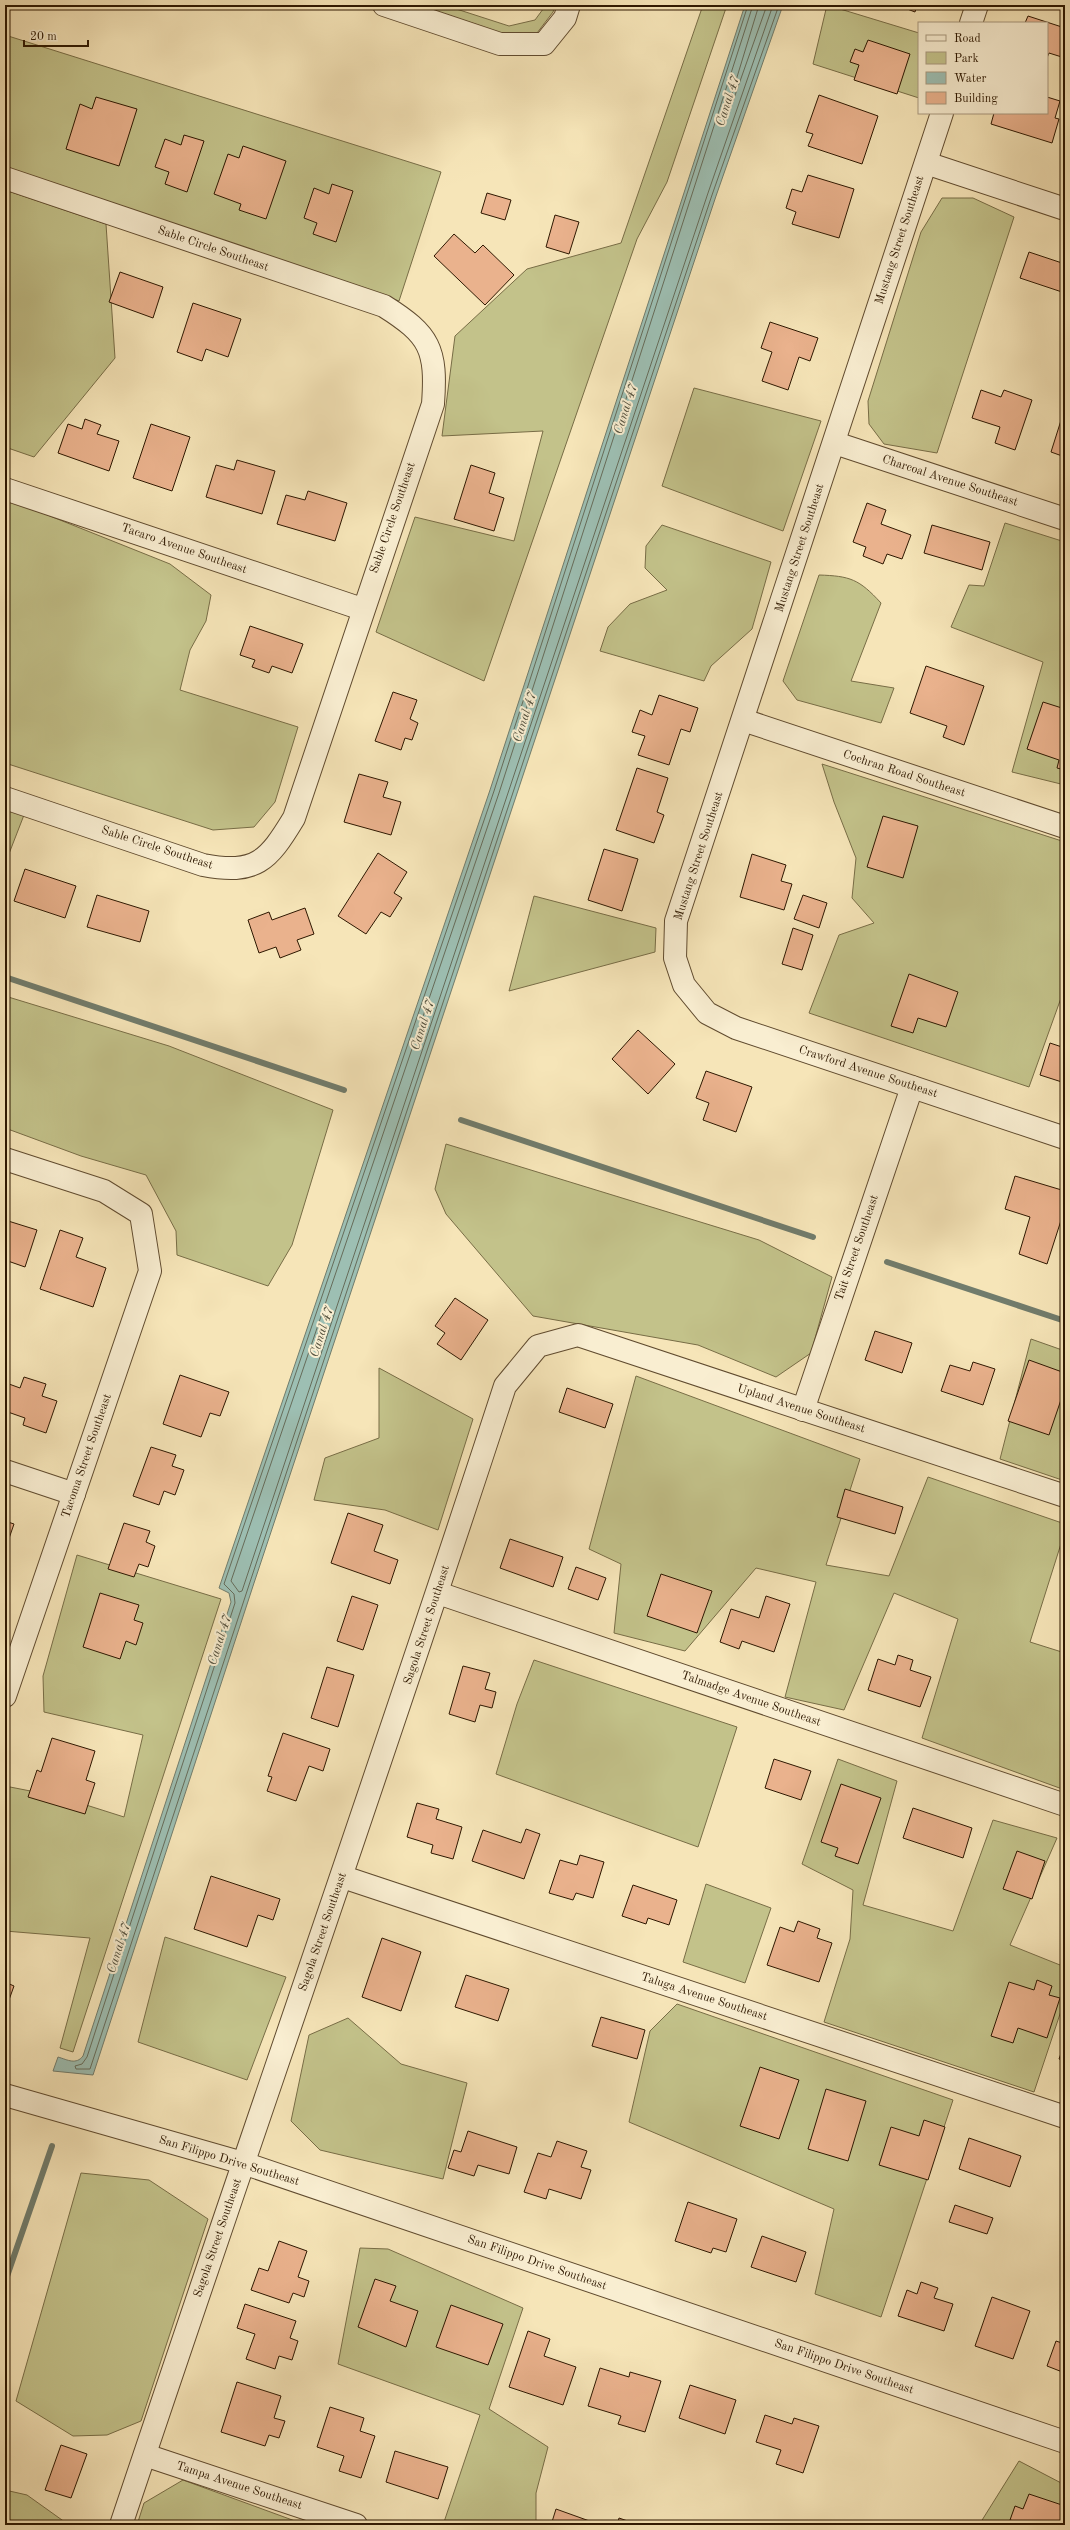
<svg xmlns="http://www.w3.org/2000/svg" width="1070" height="2530" font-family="'Old Standard TT',serif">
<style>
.green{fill:#c3c28a;stroke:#786d46}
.water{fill:#9dbfb3;stroke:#717c6c}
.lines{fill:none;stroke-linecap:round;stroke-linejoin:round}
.shore{stroke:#666c5a;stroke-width:1}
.stream{stroke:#717c6c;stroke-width:6}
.building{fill:#eab28d;stroke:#2e1801}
.minor-casing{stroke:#604b2f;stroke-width:24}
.tertiary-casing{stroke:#604b2f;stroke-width:24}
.minor{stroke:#f9eed1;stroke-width:22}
.tertiary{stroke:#f9eed1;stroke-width:22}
.labels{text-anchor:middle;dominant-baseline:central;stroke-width:4;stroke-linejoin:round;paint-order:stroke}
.street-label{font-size:12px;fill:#2e1801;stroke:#f9eed1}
.water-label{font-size:13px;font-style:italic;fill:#55523f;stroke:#f9eed1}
</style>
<rect width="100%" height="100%" fill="#f6e5b8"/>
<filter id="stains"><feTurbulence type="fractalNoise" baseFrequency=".005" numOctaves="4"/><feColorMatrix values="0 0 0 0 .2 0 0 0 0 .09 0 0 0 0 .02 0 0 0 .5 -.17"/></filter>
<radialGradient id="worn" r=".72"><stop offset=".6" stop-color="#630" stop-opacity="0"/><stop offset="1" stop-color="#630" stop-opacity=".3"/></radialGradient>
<g class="green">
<polygon points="418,5 444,5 509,26 535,20 546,5 556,5 553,12 537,33 501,33"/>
<polygon points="703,5 727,5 667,182 637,239 484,681 376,632 415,517 514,541 543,431 442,436 455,336 527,269 621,243"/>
<polygon points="827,5 919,33 919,98 813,64"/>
<polygon points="5,35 441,172 399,301 5,167"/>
<polygon points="5,190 106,224 115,358 34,457 5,447"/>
<polygon points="942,198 973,198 1014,217 937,453 884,444 869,424 868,401 921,232"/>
<polygon points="694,388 821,421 783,531 662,486"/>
<polygon points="5,498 170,564 211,595 206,621 190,650 180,690 298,727 275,802 254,827 213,830 5,763"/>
<polygon points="1005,523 1065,542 1065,785 1012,772 1043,662 951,627 969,585 984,586"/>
<polygon points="662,525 771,562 752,629 711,666 704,681 600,651 608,627 630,604 667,590 645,568 646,546"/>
<path d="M819,575C850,576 859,579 881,603L851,681L894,688L881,723L797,700L783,681Z"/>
<polygon points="822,764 1065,842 1065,987 1029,1087 809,1013 839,935 874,923 852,898 856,858 834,802"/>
<polygon points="5,809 24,815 5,864"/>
<polygon points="534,896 656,928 655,952 509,991"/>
<polygon points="5,996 169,1046 333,1110 292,1245 268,1286 177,1255 176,1231 146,1175 81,1156 5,1128"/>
<polygon points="446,1144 759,1240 832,1277 811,1353 776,1377 698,1345 533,1316 446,1214 435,1189"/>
<polygon points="1031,1339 1065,1351 1065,1481 1000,1459"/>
<polygon points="379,1368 473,1419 438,1530 385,1510 314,1500 325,1458 379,1438"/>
<polygon points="636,1376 860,1459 826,1565 889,1576 928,1477 1065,1524 1065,1531 1030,1642 1065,1653 1065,1790 922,1738 958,1619 894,1593 844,1710 785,1697 816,1582 756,1568 685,1651 614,1633 621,1564 589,1549"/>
<polygon points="77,1555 221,1599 73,2052 60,2048 90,1938 5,1931 5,1786 61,1797 124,1817 143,1735 44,1712 43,1676"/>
<polygon points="534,1660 737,1727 698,1847 496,1774 517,1704"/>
<polygon points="838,1759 897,1781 863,1905 953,1931 993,1820 1057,1838 1010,1945 1065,1967 1065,1999 1034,2092 824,2022 850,1939 853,1890 802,1864"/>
<polygon points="706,1884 771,1908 745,1983 683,1962"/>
<polygon points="165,1937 286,1977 247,2080 138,2042"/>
<polygon points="677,2004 953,2100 881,2317 815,2294 834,2209 629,2122 650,2031"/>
<polygon points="348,2018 401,2064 467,2083 443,2179 320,2150 291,2121 309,2035"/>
<polygon points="81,2173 149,2180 208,2219 141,2421 107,2435 73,2436 16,2401"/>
<polygon points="360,2248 388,2249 523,2308 489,2409 548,2447 536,2493 536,2525 443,2525 480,2415 338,2364"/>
<polygon points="1019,2461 1065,2485 1065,2525 979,2525"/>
<polygon points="183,2480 306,2525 137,2525 144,2503"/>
<polygon points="5,2490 27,2495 69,2525 5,2525"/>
</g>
<path class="water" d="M745,5H783L716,196L254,1583L93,2075L53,2071L58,2057C68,2060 76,2065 83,2056L231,1602L229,1593L219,1588L490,790Z"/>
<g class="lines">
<g class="shore">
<polyline points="748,5 494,791 224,1584 234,1594 235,1603 87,2057 82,2064 75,2066 76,2069 90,2069 250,1582 712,195 779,5"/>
<polyline points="753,5 499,793 231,1581 239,1592 242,1591 708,193 773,5"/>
<polyline points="759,5 730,100 731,103 733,101 767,5"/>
</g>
<g class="stream">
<polyline points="5,977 344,1090"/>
<polyline points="461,1120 813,1237"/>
<polyline points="887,1262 1065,1321"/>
<polyline points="5,2282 52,2146"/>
</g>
</g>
<g class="building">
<polygon points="897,5 917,5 915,12"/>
<polygon points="1028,16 1065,28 1065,58 1049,53 1047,58 1047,23 1025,23"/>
<polygon points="868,40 910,54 897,94 854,80 859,65 850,62 855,49 863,52"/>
<polygon points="819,95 878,116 862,164 808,146 813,134 806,132"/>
<polygon points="96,97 137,109 119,166 66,149 80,104 92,109"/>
<polygon points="1047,97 1060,101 1055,118 1059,119 1052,143 991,124 994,113 1047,113"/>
<polygon points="184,135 204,141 187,192 165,184 169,172 155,167 165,139 181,145"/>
<polygon points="243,146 286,161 266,219 239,210 241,204 214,194 228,154 239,158"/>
<polygon points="808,175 854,189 839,238 792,224 796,212 786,208 792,189 802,192"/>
<polygon points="332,184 353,191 336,242 313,234 317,223 304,218 314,188 329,194"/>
<polygon points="487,193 511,200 505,220 481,213"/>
<polygon points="555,215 579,222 569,254 546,247"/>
<polygon points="454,234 475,253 483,245 514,275 485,305 434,256"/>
<polygon points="1029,252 1065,264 1065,293 1020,278"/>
<polygon points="120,272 163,287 153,318 109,302"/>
<polygon points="193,303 241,319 228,357 206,349 202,361 177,352"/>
<polygon points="770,322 818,338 810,361 799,357 788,390 762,381 772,352 761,348"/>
<polygon points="981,390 1001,397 1004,390 1032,400 1015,450 995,443 1000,427 972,418"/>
<polygon points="1063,414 1065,414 1065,457 1051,452"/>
<polygon points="85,419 101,425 97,434 119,441 109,471 58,453 68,424 82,429"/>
<polygon points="151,424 190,437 172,491 133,478"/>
<polygon points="237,460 275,471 262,514 206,497 216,465 234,470"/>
<polygon points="471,465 495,473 489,493 504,498 494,531 454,519"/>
<polygon points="308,491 347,503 335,541 277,524 286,495 305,500"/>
<polygon points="867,503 886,510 881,524 911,535 902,559 887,554 883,564 863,556 866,547 853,542"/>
<polygon points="932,525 990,542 982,570 924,553"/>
<polygon points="250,626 303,644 292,673 272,666 269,673 252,667 255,660 240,655"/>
<polygon points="926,666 984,686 964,745 943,737 947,726 910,713"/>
<polygon points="393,692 417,700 410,719 418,723 412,740 405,738 401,750 375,741"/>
<polygon points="659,695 698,708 690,732 681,729 669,765 638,755 645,736 632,732 640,710 652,715"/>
<polygon points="1043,702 1065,709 1065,770 1057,768 1059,760 1027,749"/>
<polygon points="637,768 668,778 657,812 664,815 654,843 616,830"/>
<polygon points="359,774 388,782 383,797 401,802 391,835 344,822"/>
<polygon points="883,816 918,826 903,878 867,867"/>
<polygon points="604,849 638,859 622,911 588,900"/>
<polygon points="378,853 407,872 394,893 402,898 390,917 381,912 366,934 338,916"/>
<polygon points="752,854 786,865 781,881 792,884 784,910 740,897"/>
<polygon points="25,869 76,886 65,918 14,901"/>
<polygon points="97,895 149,911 140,942 87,927"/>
<polygon points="803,895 827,903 819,928 794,919"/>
<polygon points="305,908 314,934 297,940 301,950 280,958 276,947 259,953 248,920 269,912 272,920"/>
<polygon points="793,928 813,935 802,970 782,964"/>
<polygon points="909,974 958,992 946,1027 918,1018 913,1033 891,1026"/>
<polygon points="638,1030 675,1064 648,1094 612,1059"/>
<polygon points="1050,1043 1065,1048 1065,1083 1040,1075"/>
<polygon points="706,1071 752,1087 736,1132 703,1120 709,1103 696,1098"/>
<polygon points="1015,1176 1065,1191 1065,1208 1047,1264 1019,1254 1030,1217 1005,1209"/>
<polygon points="5,1220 37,1230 25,1267 5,1260"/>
<polygon points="60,1230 83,1238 76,1257 106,1268 93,1307 40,1289"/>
<polygon points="455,1298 488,1320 461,1360 437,1344 445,1333 435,1326"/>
<polygon points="875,1331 912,1343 902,1373 865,1360"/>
<polygon points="1029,1360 1065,1373 1065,1388 1049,1435 1008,1421"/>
<polygon points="973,1362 995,1369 983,1405 941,1391 950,1365 970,1371"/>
<polygon points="180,1375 229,1392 220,1416 210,1413 201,1437 163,1424"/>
<polygon points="24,1377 46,1384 42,1396 57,1401 46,1433 23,1425 25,1418 5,1411 5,1395 9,1384 20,1388"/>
<polygon points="567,1388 613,1404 605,1428 559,1412"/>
<polygon points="151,1447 176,1455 172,1466 184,1470 175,1495 164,1491 159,1505 133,1496"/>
<polygon points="845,1489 903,1507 895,1534 837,1517"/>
<polygon points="348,1513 383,1525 374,1551 398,1560 390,1584 331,1563"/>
<polygon points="5,1521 14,1524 5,1550"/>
<polygon points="124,1523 150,1531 146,1542 155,1546 148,1567 139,1564 134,1577 108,1569"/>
<polygon points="510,1539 563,1557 553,1587 500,1568"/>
<polygon points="576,1567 606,1578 598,1600 568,1589"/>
<polygon points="661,1574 712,1591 697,1633 647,1616"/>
<polygon points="100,1593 139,1605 134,1620 143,1623 136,1645 126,1641 120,1659 83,1647"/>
<polygon points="352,1596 378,1605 363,1650 337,1641"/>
<polygon points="766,1596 790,1604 774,1652 742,1641 739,1649 720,1642 731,1609 759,1618"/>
<polygon points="898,1655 913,1660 910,1670 931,1677 920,1707 868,1690 878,1659 895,1665"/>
<polygon points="463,1666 490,1673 485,1689 496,1692 492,1708 480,1705 475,1722 449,1714"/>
<polygon points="327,1667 354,1675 338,1727 311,1718"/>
<polygon points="283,1733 330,1749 323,1771 309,1766 296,1801 267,1791 272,1777 268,1776"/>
<polygon points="52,1738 95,1751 86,1780 95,1783 85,1814 28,1797 37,1770 41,1772"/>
<polygon points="774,1759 811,1771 801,1800 765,1788"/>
<polygon points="841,1784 881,1798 858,1864 835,1856 838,1848 821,1842"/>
<polygon points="417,1803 439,1809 436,1819 462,1827 453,1859 431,1853 433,1845 407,1837"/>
<polygon points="913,1808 972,1828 963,1858 903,1838"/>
<polygon points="526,1829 540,1834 524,1879 472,1861 483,1830 521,1843"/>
<polygon points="1017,1851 1045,1861 1032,1899 1003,1889"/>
<polygon points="580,1855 604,1862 593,1898 576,1893 573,1900 549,1893 560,1860 577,1865"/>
<polygon points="211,1876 280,1899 273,1920 258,1915 247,1947 194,1929"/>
<polygon points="633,1885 677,1900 669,1925 648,1918 646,1924 622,1916"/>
<polygon points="798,1921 820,1929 817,1938 832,1943 819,1982 767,1965 780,1927 794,1932"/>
<polygon points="382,1938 421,1952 401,2011 362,1997"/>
<polygon points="466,1975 509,1989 498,2021 455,2007"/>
<polygon points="1037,1980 1052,1986 1049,1995 1060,1998 1047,2038 1018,2028 1013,2043 991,2036 1009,1982 1034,1990"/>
<polygon points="5,1982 14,1986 5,2011"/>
<polygon points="601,2017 645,2030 637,2059 592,2046"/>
<polygon points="1065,2042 1065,2061 1059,2059"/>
<polygon points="760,2067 799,2080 779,2139 740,2126"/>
<polygon points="826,2089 866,2101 848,2161 808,2149"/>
<polygon points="924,2120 945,2127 928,2180 879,2165 891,2127 919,2136"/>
<polygon points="468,2131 517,2147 509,2174 478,2165 474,2176 448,2168 454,2150 461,2152"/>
<polygon points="969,2138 1021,2156 1010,2187 959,2169"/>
<polygon points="557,2141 587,2151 581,2167 591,2170 581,2199 549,2189 546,2199 524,2192 538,2153 551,2157"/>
<polygon points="688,2202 737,2219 726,2252 713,2248 711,2253 675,2241"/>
<polygon points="955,2205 993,2218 987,2234 949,2222"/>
<polygon points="762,2236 806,2252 796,2282 751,2267"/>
<polygon points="279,2241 307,2251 298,2277 309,2281 304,2297 293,2293 289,2303 251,2290 259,2268 268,2271"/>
<polygon points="375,2279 396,2286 390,2301 418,2311 406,2347 358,2327"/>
<polygon points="921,2282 938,2288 934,2298 953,2304 944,2331 898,2316 907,2290 917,2294"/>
<polygon points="992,2297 1030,2311 1013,2359 975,2346"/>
<polygon points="245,2304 296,2321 290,2338 298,2341 292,2360 279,2356 275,2369 246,2359 255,2334 237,2328"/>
<polygon points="451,2305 503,2324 488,2365 436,2347"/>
<polygon points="528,2331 550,2339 544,2356 576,2367 563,2405 509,2387"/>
<polygon points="1056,2341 1065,2344 1065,2373 1047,2366"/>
<polygon points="600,2368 629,2377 630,2372 661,2381 645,2432 618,2424 621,2416 588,2406"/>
<polygon points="237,2382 281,2396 274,2418 285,2421 279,2438 269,2435 265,2446 221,2432"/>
<polygon points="690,2385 736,2400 725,2434 679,2418"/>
<polygon points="330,2407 364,2418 360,2431 375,2436 361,2478 339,2471 344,2456 317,2447"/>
<polygon points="765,2415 792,2424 794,2418 819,2426 803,2473 776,2464 781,2450 756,2442"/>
<polygon points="61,2445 87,2454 71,2498 45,2490"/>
<polygon points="395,2451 448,2467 438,2499 386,2482"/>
<polygon points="1029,2494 1065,2506 1062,2525 1018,2525 1019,2522 1010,2520 1015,2506 1023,2509"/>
<polygon points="556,2509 595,2523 594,2525 551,2525"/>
<polygon points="619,2518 639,2525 617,2525"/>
</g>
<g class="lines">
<defs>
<g id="minor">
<polyline points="384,5 500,44 544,44 565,18 569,5"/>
<polyline points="971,23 977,5"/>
<polyline points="942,113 676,921 675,958 684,985 707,1013 736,1028 1065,1138"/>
<polyline points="926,163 1065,209"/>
<path d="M5,178L384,306C430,335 437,349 433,404L294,818C268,861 256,875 203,865L5,798"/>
<polyline points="835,443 1065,519"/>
<polyline points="5,489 362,609"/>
<polyline points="743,720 1065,827"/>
<polyline points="5,1159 104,1191 141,1214 150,1271 5,1696"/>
<polyline points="803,1410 912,1087"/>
<polyline points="5,1471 74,1494"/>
<polyline points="438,1593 1065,1805"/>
<polyline points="343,1877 1065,2117"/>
<polyline points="145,2455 356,2525"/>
<path d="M121,2525C248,2145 381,1767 505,1386L538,1346L578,1335L1065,1496"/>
</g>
<polyline id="tertiary" points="5,2095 243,2163 1065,2442"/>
</defs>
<use href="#minor" class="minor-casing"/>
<use href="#tertiary" class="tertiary-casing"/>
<use href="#minor" class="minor"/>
<use href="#tertiary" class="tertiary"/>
</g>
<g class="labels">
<g class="street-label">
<text transform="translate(900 240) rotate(-72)">Mustang Street Southeast</text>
<text transform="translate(213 249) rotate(19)">Sable Circle Southeast</text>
<text transform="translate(950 481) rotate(18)">Charcoal Avenue Southeast</text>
<text transform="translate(393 518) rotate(-71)">Sable Circle Southeast</text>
<text transform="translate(800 548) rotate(-72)">Mustang Street Southeast</text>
<text transform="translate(184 549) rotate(19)">Tacaro Avenue Southeast</text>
<text transform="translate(904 774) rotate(18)">Cochran Road Southeast</text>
<text transform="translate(157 848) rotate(18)">Sable Circle Southeast</text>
<text transform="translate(699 856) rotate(-72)">Mustang Street Southeast</text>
<text transform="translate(868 1072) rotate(18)">Crawford Avenue Southeast</text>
<text transform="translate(857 1248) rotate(-71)">Tait Street Southeast</text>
<text transform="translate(801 1409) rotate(18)">Upland Avenue Southeast</text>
<text transform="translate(87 1456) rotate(-71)">Tacoma Street Southeast</text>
<text transform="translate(427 1625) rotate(-72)">Sagola Street Southeast</text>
<text transform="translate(751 1699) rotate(19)">Talmadge Avenue Southeast</text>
<text transform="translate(323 1932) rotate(-71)">Sagola Street Southeast</text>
<text transform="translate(704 1997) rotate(18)">Taluga Avenue Southeast</text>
<text transform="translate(229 2161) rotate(17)">San Filippo Drive Southeast</text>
<text transform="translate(218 2238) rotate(-71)">Sagola Street Southeast</text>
<text transform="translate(537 2263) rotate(19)">San Filippo Drive Southeast</text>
<text transform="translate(844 2367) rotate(19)">San Filippo Drive Southeast</text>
<text transform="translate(239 2486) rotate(18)">Tampa Avenue Southeast</text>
</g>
<g class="water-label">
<text transform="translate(728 101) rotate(-72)">Canal 47</text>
<text transform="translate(626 409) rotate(-72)">Canal 47</text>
<text transform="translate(525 717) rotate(-72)">Canal 47</text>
<text transform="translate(423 1025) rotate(-72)">Canal 47</text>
<text transform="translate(322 1332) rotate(-72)">Canal 47</text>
<text transform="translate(220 1640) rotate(-72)">Canal 47</text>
<text transform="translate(119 1948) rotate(-72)">Canal 47</text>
</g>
</g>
<rect width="1070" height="2530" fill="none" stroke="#f6e5b8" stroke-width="20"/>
<rect x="6" y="6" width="1058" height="2518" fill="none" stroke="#2e1801" stroke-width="2"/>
<rect x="10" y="10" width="1050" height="2510" fill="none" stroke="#2e1801"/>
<rect x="918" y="22" width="130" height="92" fill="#f9eed1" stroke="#a8987e"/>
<rect x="926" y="35" width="20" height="6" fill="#f9eed1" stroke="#a8987e"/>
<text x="954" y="42" font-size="12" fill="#2e1801">Road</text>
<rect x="926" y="52" width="20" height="12" fill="#c3c28a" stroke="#a8987e"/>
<text x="954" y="62" font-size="12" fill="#2e1801">Park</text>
<rect x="926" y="72" width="20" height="12" fill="#9dbfb3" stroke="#a8987e"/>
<text x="954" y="82" font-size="12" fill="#2e1801">Water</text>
<rect x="926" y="92" width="20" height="12" fill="#eab28d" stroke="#a8987e"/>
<text x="954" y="102" font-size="12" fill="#2e1801">Building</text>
<path d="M24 40v6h64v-6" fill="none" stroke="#2e1801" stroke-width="2"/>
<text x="30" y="40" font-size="12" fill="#2e1801" stroke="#f9eed1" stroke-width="3" paint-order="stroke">20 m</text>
<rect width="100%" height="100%" filter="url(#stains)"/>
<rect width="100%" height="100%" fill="url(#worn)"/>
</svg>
